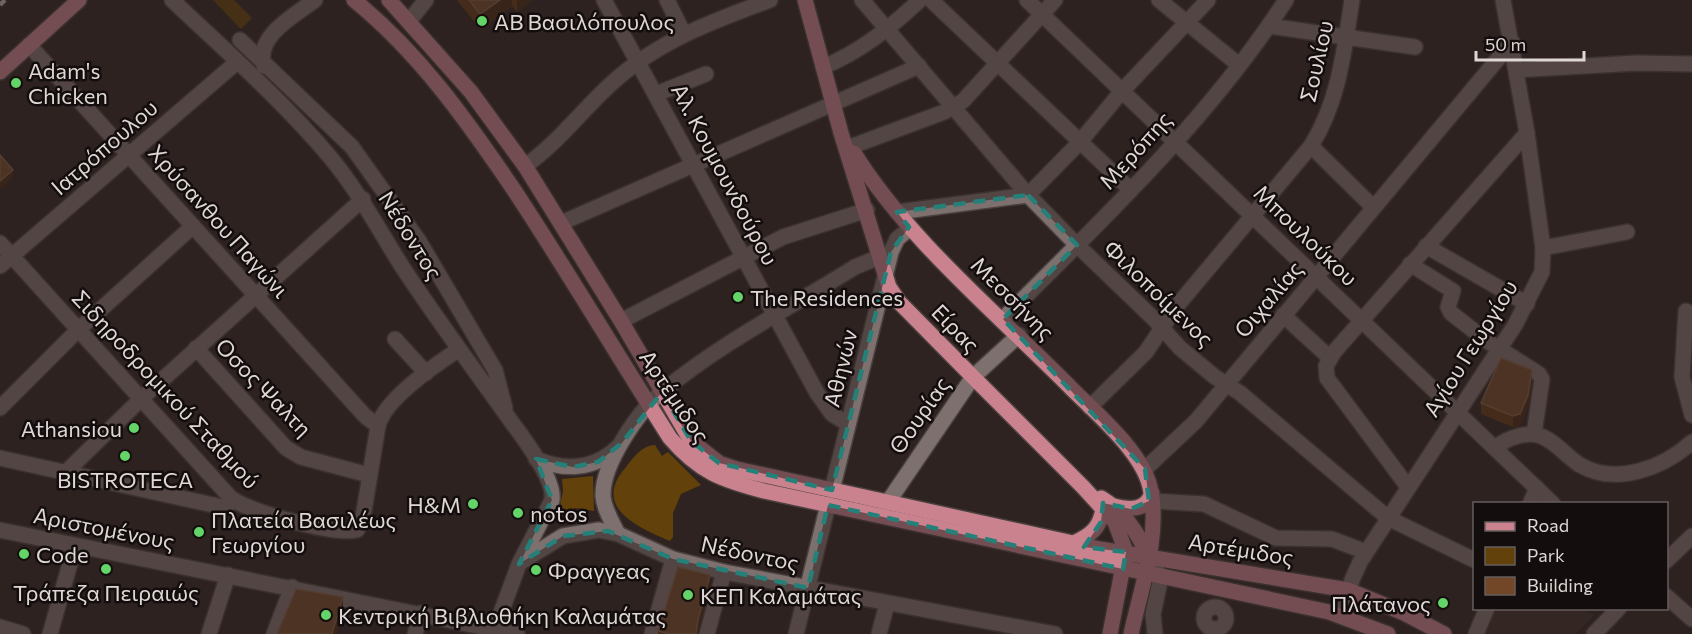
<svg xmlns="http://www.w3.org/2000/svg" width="1692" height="634" font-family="Commissioner,sans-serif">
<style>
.built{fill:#3c2a26}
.green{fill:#62420a}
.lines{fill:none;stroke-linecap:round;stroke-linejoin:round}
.minor-casing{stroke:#4a413f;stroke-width:18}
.major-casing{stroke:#4a413f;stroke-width:18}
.minor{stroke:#7e706e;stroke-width:15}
.major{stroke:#ca828f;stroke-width:15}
.rail{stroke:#bbb2b0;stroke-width:4.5;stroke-dasharray:12 6;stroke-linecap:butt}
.wall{fill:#633613}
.shaded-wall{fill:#482710}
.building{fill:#714728;stroke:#825e43;stroke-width:1.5}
.marked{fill:none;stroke:#248078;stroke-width:4.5;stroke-dasharray:12 8;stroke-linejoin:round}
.poi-dot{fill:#64d468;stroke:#130e0d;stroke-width:2}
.labels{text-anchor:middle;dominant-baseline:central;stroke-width:5;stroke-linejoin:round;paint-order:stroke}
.poi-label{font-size:22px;fill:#dfd7d5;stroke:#130e0d;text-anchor:start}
.street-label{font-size:22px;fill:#dfd7d5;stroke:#130e0d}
</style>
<rect width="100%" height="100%" fill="#2e2321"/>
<polygon class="built" points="1494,609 1583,609 1594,615 1576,634 1483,634"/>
<g class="green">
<polygon points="213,0 234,0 252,18 241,29"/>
<path d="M655,445L662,456L668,452L701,485L681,494L673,513V537L670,541C637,527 591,507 626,467C634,457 641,446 655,445Z"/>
<polygon points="593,476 594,511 575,508 558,518 563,491 562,479"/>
</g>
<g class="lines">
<defs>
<g id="minor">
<path d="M172,0C226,51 283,101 330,157C359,192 379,230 403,268C438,321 476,372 513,424C525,440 555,480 552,500L519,564L493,634"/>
<polyline points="604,0 817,393 832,414 848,424"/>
<polyline points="667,0 684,34"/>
<polyline points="862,0 1028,195 1077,245 1153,318 1180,348 1215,377 1240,393 1388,518 1474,560"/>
<polyline points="931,0 1131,190"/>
<polyline points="1027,0 1553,504"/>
<polyline points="1159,0 1239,65"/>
<polyline points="409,21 426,0"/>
<polyline points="1269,26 1415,47"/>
<polyline points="240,40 352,147 419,241 495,370 505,408"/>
<polyline points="29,45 365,416 378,426"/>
<path d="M264,66C255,36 294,16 315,0"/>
<path d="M823,67C860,52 891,27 920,0"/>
<polyline points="1517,70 1637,63 1692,64"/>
<polyline points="656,94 706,74"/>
<polyline points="1311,146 1373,207"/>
<polyline points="850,147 944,112 963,101 1055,0"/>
<path d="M525,166C559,142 582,110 612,83C658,41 713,21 770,0"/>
<polyline points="897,212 1028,195 1079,143 1122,91 1208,0"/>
<polyline points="561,223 919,66"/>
<path d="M0,243L230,497C247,512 334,535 357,530L363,517L378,426C385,399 435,365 458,350"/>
<polyline points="1426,246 1527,304"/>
<polyline points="1543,248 1627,232"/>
<polyline points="1410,264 1453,291 1448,307 1451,313 1487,341 1539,374 1542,379 1534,434"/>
<polyline points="0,266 237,62"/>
<polyline points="1686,311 1682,377 1692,415"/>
<polyline points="1283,315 1330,358"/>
<path d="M1003,319C1103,219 1209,119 1286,0"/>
<polyline points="621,321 783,237 867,210"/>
<polyline points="395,339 426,373"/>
<polyline points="196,348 286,448 301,457 369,475"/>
<path d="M1090,407L1146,352L1176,307L1311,146C1339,101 1344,51 1352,0"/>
<polyline points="0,408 79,329 193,226"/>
<path d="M1495,448C1506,438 1529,430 1543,437C1557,443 1567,457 1580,465C1616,486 1663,468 1692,442"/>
<polyline points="0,458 227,508"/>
<path d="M536,459C565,471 594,470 618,447"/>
<polyline points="1145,469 1196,421 1512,42"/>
<polyline points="67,471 142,398 363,199"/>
<polyline points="1408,487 1327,378 1326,366 1334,352 1527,133"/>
<polyline points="832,490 891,252 897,239 910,228"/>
<polyline points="1153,501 1204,504 1276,538 1332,539 1366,552"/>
<polyline points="888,502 973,377 1019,335"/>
<polyline points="1530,504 1537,488"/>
<polyline points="0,530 517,634"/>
<path d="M618,534C612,522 604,509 603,496C602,464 639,410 663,391C721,343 791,307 855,267L879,257"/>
<polyline points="1666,561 1692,536"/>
<polyline points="521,562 563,536 599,530 618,534 673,559 724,572 1055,634"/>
<polyline points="1154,566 1161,577 1153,614 1155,634"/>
<polyline points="1666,596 1692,619"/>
<circle cx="1215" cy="618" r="11"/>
<polyline points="1342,616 1352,580 1360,562 1515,325 1542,272 1543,248 1527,133 1503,0"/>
<polyline points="0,627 23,634"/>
<polyline points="50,634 75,546"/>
<polyline points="209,634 228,575"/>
<polyline points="274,634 292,587"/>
<polyline points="415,634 421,613"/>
<polyline points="652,634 673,559"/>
<polyline points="707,634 724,572"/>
<polyline points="796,634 828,505"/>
<polyline points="879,634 887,604"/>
<polyline points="1476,634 1487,608"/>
<polyline points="1594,634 1619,608"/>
</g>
<g id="major">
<path d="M354,0C419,53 465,118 512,187C567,270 617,355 670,438C699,472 722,480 764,491L1329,612L1388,634"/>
<polyline points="389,0 471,92 525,166 621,321 691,441 719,463 737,469 1100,549 1348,590 1404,613 1444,634"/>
<polyline points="805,0 841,133 889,287 899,302 973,377 1083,487 1115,522 1126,552"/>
<polyline points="0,72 79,0"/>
<path d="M854,153C908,240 999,315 1072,389C1097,414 1142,452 1150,487C1161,534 1141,588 1131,634"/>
<path d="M1101,498C1124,512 1137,531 1148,556"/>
<path d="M1114,506C1130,510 1146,511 1152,493"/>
<path d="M1074,543C1091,535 1100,528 1103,509"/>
<polyline points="1110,634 1124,561"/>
</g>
</defs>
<use href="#minor" class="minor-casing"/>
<use href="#major" class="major-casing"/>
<use href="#minor" class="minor"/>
<use href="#major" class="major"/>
<polyline class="rail" points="0,5 5,0"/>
</g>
<g class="wall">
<polygon points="457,0 532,0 517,12 512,6 480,29"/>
<polygon points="1532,382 1528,406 1520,426 1513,427 1481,414 1481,403"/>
<polygon points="710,587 697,634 658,634 658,631"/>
</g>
<g class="shaded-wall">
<polygon points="500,0 512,0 512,6 480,29 480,14"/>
<polygon points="517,0 532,0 517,12"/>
<polygon points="13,170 13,177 0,189 0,181"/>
<polygon points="1532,370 1532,382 1528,406 1520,426 1513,427 1513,416"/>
<polygon points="710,575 710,587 697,634 696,634 698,620"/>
<polygon points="343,597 343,612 337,634 332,634"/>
</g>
<g class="building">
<polygon points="469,0 500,0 480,14"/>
<polygon points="0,155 13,170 0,181"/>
<polygon points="1501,358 1532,370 1528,395 1520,414 1513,416 1481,403"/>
<polygon points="678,567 710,575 698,620 696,634 670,634 658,631"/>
<polygon points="296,589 343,597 332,634 277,634"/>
</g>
<path d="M0 0H1692V634H0ZM1028,195L1077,245L1003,319L1145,469L1149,501L1131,509L1103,503L1101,522L1084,547L1126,552L1123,569L828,505L808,588L673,559L608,531L563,536L519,564L552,500L536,459L573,467L598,462L622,443L662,392L691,441L719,463L832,490L891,252L909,227L897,212Z" fill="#2e2321" fill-opacity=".55" fill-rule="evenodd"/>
<path class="marked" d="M1028,195L1077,245L1003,319L1145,469L1149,501L1131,509L1103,503L1101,522L1084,547L1126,552L1123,569L828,505L808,588L673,559L608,531L563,536L519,564L552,500L536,459L573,467L598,462L622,443L662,392L691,441L719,463L832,490L891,252L909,227L897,212Z"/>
<g class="poi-dot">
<circle cx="482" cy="21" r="6"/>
<circle cx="16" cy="83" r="6"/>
<circle cx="738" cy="297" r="6"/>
<circle cx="134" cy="428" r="6"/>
<circle cx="125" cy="456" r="6"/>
<circle cx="473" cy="504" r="6"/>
<circle cx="518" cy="513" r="6"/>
<circle cx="199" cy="532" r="6"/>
<circle cx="24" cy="554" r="6"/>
<circle cx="106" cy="569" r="6"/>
<circle cx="536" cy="570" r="6"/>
<circle cx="688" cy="595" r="6"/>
<circle cx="1443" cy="603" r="6"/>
<circle cx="326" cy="615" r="6"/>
</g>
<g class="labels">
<g class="poi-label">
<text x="494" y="21">ΑΒ Βασιλόπουλος</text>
<text x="28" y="70">Adam's<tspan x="28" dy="25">Chicken</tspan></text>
<text x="750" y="297">The Residences</text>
<text x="122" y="428" text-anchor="end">Athansiou</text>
<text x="125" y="479" text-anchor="middle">BISTROTECA</text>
<text x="461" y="504" text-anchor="end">H&amp;M</text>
<text x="530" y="513">notos</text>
<text x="211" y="519">Πλατεία Βασιλέως<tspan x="211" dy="25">Γεωργίου</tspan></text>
<text x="36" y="554">Code</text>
<text x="548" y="570">Φραγγεας</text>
<text x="106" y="592" text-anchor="middle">Τράπεζα Πειραιώς</text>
<text x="700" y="595">ΚΕΠ Καλαμάτας</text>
<text x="1431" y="603" text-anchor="end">Πλάτανος</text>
<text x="338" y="615">Κεντρική Βιβλιοθήκη Καλαμάτας</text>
</g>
<g class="street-label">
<text transform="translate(1316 61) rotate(-77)">Σουλίου</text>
<text transform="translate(104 147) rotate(-41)">Ιατρόπουλου</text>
<text transform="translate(1135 150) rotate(-48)">Μερόπης</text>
<text transform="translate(725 174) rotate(62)">Αλ. Κουμουνδούρου</text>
<text transform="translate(219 221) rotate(48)">Χρύσανθου Παγώνι</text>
<text transform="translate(411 235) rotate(58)">Νέδοντος</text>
<text transform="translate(1306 235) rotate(44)">Μπουλούκου</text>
<text transform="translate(1159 293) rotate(44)">Φιλοποίμενος</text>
<text transform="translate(1013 298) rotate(45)">Μεσσήνης</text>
<text transform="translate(1268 299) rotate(-50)">Οιχαλίας</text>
<text transform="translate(956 328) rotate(46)">Είρας</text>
<text transform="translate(1470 348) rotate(-58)">Αγίου Γεωργίου</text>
<text transform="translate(840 368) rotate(-76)">Αθηνών</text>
<text transform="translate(264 387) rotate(46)">Οσος Ψαλτη</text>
<text transform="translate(166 389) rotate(47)">Σιδηροδρομικού Σταθμού</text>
<text transform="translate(675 396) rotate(56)">Αρτέμιδος</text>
<text transform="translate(919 415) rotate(-55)">Θουρίας</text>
<text transform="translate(104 528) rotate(11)">Αριστομένους</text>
<text transform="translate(1241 549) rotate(9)">Αρτέμιδος</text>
<text transform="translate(750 553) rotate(12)">Νέδοντος</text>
</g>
</g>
<rect x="1473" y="502" width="195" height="108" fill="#130e0d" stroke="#655e5d" stroke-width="1.5"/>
<rect x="1485" y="522" width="30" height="9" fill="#ca828f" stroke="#655e5d" stroke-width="1.5"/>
<text x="1527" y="532" font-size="18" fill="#dfd7d5">Road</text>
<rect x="1485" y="547" width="30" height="18" fill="#62420a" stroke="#655e5d" stroke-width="1.5"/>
<text x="1527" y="562" font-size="18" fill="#dfd7d5">Park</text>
<rect x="1485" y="577" width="30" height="18" fill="#714728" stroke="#655e5d" stroke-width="1.5"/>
<text x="1527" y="592" font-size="18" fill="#dfd7d5">Building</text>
<path d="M1476 51v9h108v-9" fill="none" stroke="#dfd7d5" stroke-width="3"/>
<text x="1485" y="51" font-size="18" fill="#dfd7d5" stroke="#130e0d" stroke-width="4.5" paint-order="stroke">50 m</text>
</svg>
